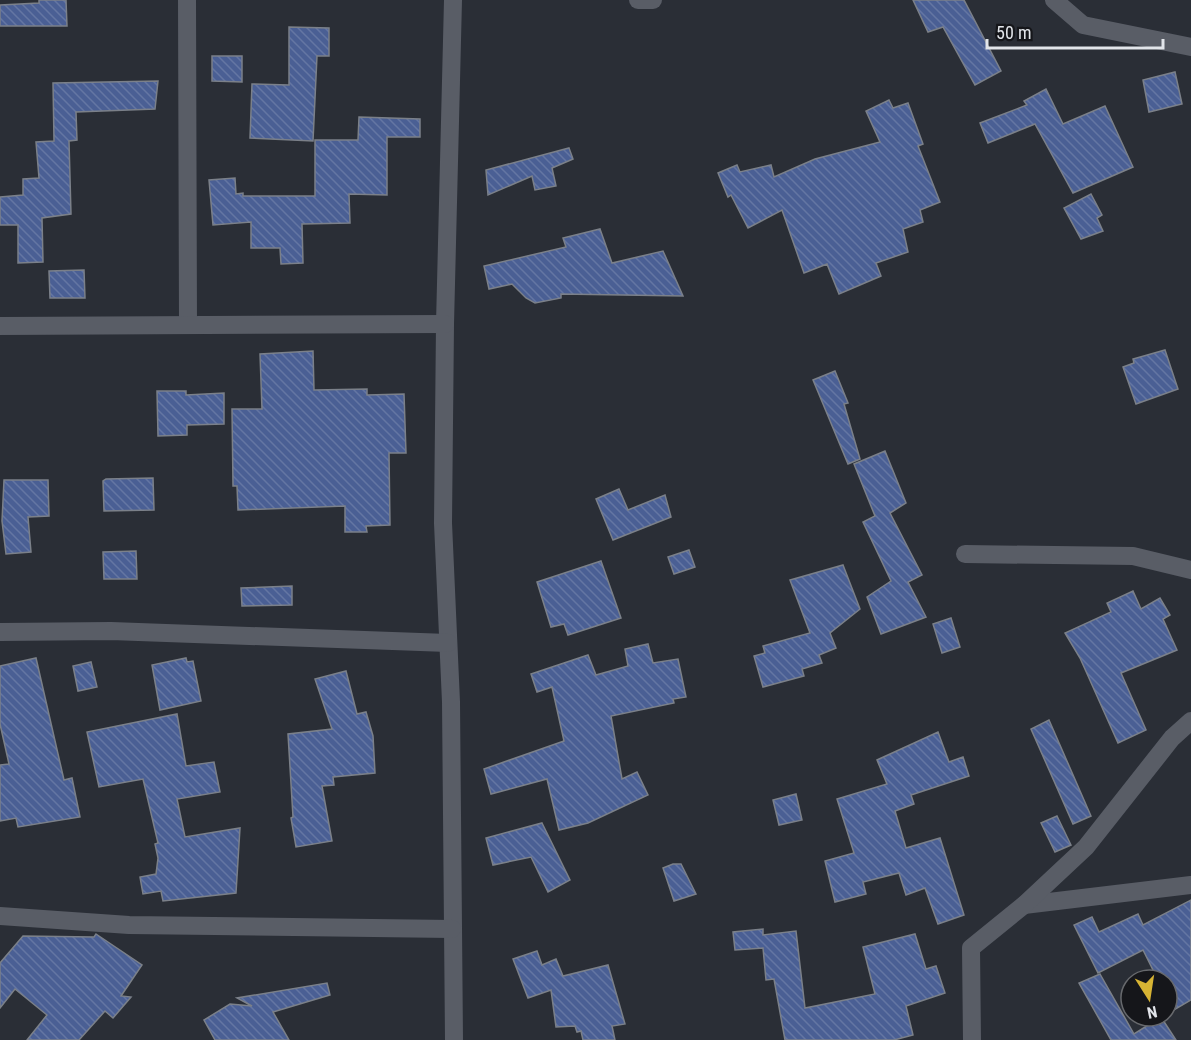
<svg xmlns="http://www.w3.org/2000/svg" width="1191" height="1040" font-family="'Roboto Condensed',sans-serif">
	<defs>
		<pattern id="building-back-hatch" width="6" height="6" patternUnits="userSpaceOnUse" patternTransform="scale(1.5)"><rect width="6" height="6" fill="#4a5f94"/><path d="M-1 5l2 2M0 0l6 6M5-1l2 2" fill="none" stroke="#6476a3"/></pattern>
	</defs>
	<rect width="100%" height="100%" fill="#2a2e36"/>
	<g fill="url(#building-back-hatch)" stroke="#7b8089" stroke-width="1.5">
		<path d="M39,0H66L67,26H0V5L39,3Z"/>
		<path d="M913,0H964L1001,71L975,85L943,27L928,32Z"/>
		<path d="M289,27L329,28V56H317L313,141L250,138L252,84L289,85Z"/>
		<path d="M212,56H242V82L212,81Z"/>
		<path d="M1175,72L1182,104L1149,112L1143,80Z"/>
		<path d="M158,81L155,109L76,112L77,140L69,141L71,214L42,218L43,262L18,263V225H0V197L23,195V179L39,178L36,142L54,141L53,83Z"/>
		<path d="M1046,89L1063,124L1105,106L1133,167L1073,193L1035,124L988,143L980,123L1027,105L1024,101Z"/>
		<path d="M889,100L893,108L908,103L923,144L918,146L940,202L920,210L923,222L903,229L908,252L876,263L881,276L839,294L827,264L804,273L782,210L748,228L731,195L728,197L718,173L737,165L740,172L771,165L774,177L815,159L880,142L866,111Z"/>
		<path d="M359,117L420,119V137H387V195L349,194L350,223L302,224L303,263L281,264L280,248H251V222L213,225L209,180L235,178L236,194L243,193V196H315V140H358Z"/>
		<path d="M569,148L573,159L552,168L556,186L535,190L532,176L488,195L486,170Z"/>
		<path d="M1091,194L1102,215L1097,218L1103,231L1081,239L1064,208Z"/>
		<path d="M600,229L612,263L663,251L683,296L561,294V298L535,303L526,298L512,284L489,289L484,266L566,247L563,238Z"/>
		<path d="M84,270L85,298H50L49,271Z"/>
		<path d="M1165,350L1178,389L1136,404L1123,367L1134,363L1133,359Z"/>
		<path d="M313,351L314,390L367,389V395L404,394L406,453H389L390,525L366,526L367,532H345V506L238,510L237,486H233L232,409H262L260,354Z"/>
		<path d="M835,371L848,403L844,404L860,459L848,464L813,380Z"/>
		<path d="M157,391H186V395L224,393V424L187,425V435L158,436Z"/>
		<path d="M885,451L906,503L890,513L922,575L908,582L926,617L881,634L867,597L891,581L863,522L875,516L854,464Z"/>
		<path d="M153,478L154,510L104,511L103,481L106,479Z"/>
		<path d="M4,480H48L49,516L28,517L31,552L6,554L2,521Z"/>
		<path d="M619,489L628,510L665,495L671,517L613,540L596,499Z"/>
		<path d="M689,550L695,567L674,574L668,557Z"/>
		<path d="M136,551L137,579H104L103,552Z"/>
		<path d="M601,561L621,618L568,635L564,624L551,627L537,582Z"/>
		<path d="M843,565L860,609L830,633L836,648L819,655L822,663L802,669L804,676L763,687L754,656L765,653L763,646L810,633L790,580Z"/>
		<path d="M292,586V605L242,606L241,588Z"/>
		<path d="M1133,591L1141,609L1160,598L1170,615L1163,619L1177,650L1121,673L1146,730L1118,743L1080,658L1065,633L1111,612L1107,603Z"/>
		<path d="M951,618L960,647L942,653L933,624Z"/>
		<path d="M648,644L653,663L678,659L686,697L673,699L674,703L611,716L622,779L637,772L648,795L588,823L559,830L547,779L491,794L484,769L564,741L552,687L537,692L531,674L588,655L596,675L628,666L625,649Z"/>
		<path d="M36,658L64,780L72,778L80,817L18,827L16,818L0,821V765L9,764L0,724V666Z"/>
		<path d="M186,658L187,662L193,661L201,701L160,710L152,665Z"/>
		<path d="M91,662L97,687L78,691L73,666Z"/>
		<path d="M346,671L357,714L366,712L373,736L375,773L333,777L334,785L322,786L332,841L296,847L291,818L293,817L288,734L332,729L315,679Z"/>
		<path d="M177,714L186,766L214,762L220,792L177,799L185,837L240,828L236,893L163,901L161,891L143,894L140,877L156,874L158,858L155,844L158,843L143,779L99,787L87,732Z"/>
		<path d="M1049,720L1091,816L1073,824L1031,729Z"/>
		<path d="M938,732L949,762L963,757L969,776L911,795L914,804L895,811L906,848L940,838L964,915L938,924L925,888L906,895L899,873L863,882L866,894L835,902L825,861L854,853L837,799L887,784L877,760Z"/>
		<path d="M796,794L802,820L779,825L773,800Z"/>
		<path d="M1057,816L1071,845L1055,852L1041,823Z"/>
		<path d="M542,823L570,880L548,892L531,857L493,865L486,838Z"/>
		<path d="M673,864H681L696,894L674,901L663,868Z"/>
		<path d="M1191,900V1000L1167,1014V980H1158L1143,950L1098,973L1074,925L1092,917L1099,932L1138,914L1143,925Z"/>
		<path d="M763,929V935L796,931L805,1008L875,994L863,947L915,934L926,969L936,966L945,993L906,1006L913,1035L894,1040H785L774,979L766,980L763,948L735,950L733,932Z"/>
		<path d="M96,934L142,965L121,996L131,997L113,1018L105,1011L79,1040H27L47,1015L15,989L0,1008V963L23,936L94,937Z"/>
		<path d="M537,951L542,965L556,959L563,976L608,965L625,1024L612,1026L615,1040H583L581,1031L577,1032L575,1026L556,1027L551,990L528,998L513,959Z"/>
		<path d="M1100,974L1134,1034L1161,1017L1176,1040H1111L1079,983Z"/>
		<path d="M327,983L330,995L273,1012L289,1040H215L204,1020L230,1004L252,1006L237,998Z"/>
	</g>
	<g fill="none" stroke-linecap="round" stroke-linejoin="round">
		<g stroke="#595d66" stroke-width="18">
			<path d="M187,0L188,325"/>
			<path d="M453,0L445,324L443,523L451,702L454,1040"/>
			<path d="M638,0H653"/>
			<path d="M1054,0L1083,25L1191,47"/>
			<path d="M0,326L445,324"/>
			<path d="M965,554L1133,556L1191,570"/>
			<path d="M0,632L111,631L448,643"/>
			<path d="M1024,905L1191,885"/>
			<path d="M0,916L129,925L452,929"/>
			<path d="M972,1040L971,948L1024,905L1086,847L1172,738L1191,721"/>
		</g>
	</g>
	<g transform="translate(1149 998) rotate(168)"><circle r="28" fill="#15161a" stroke="#67696d" stroke-width="1.5"/>
	<path d="M0-4.5L10 22L0 15L-10 22Z" fill="#d7b434"/>
	<text y="-9" font-size="16" font-weight="bold" text-anchor="middle" fill="#e2e5ea">N</text>
	</g>
	<path d="M987 39v9h176v-9" fill="none" stroke="#e2e5ea" stroke-width="3"/>
	<text x="996" y="39" font-size="18" fill="#e2e5ea" stroke="#15161a" stroke-width="4.5" paint-order="stroke">50 m</text>
</svg>
